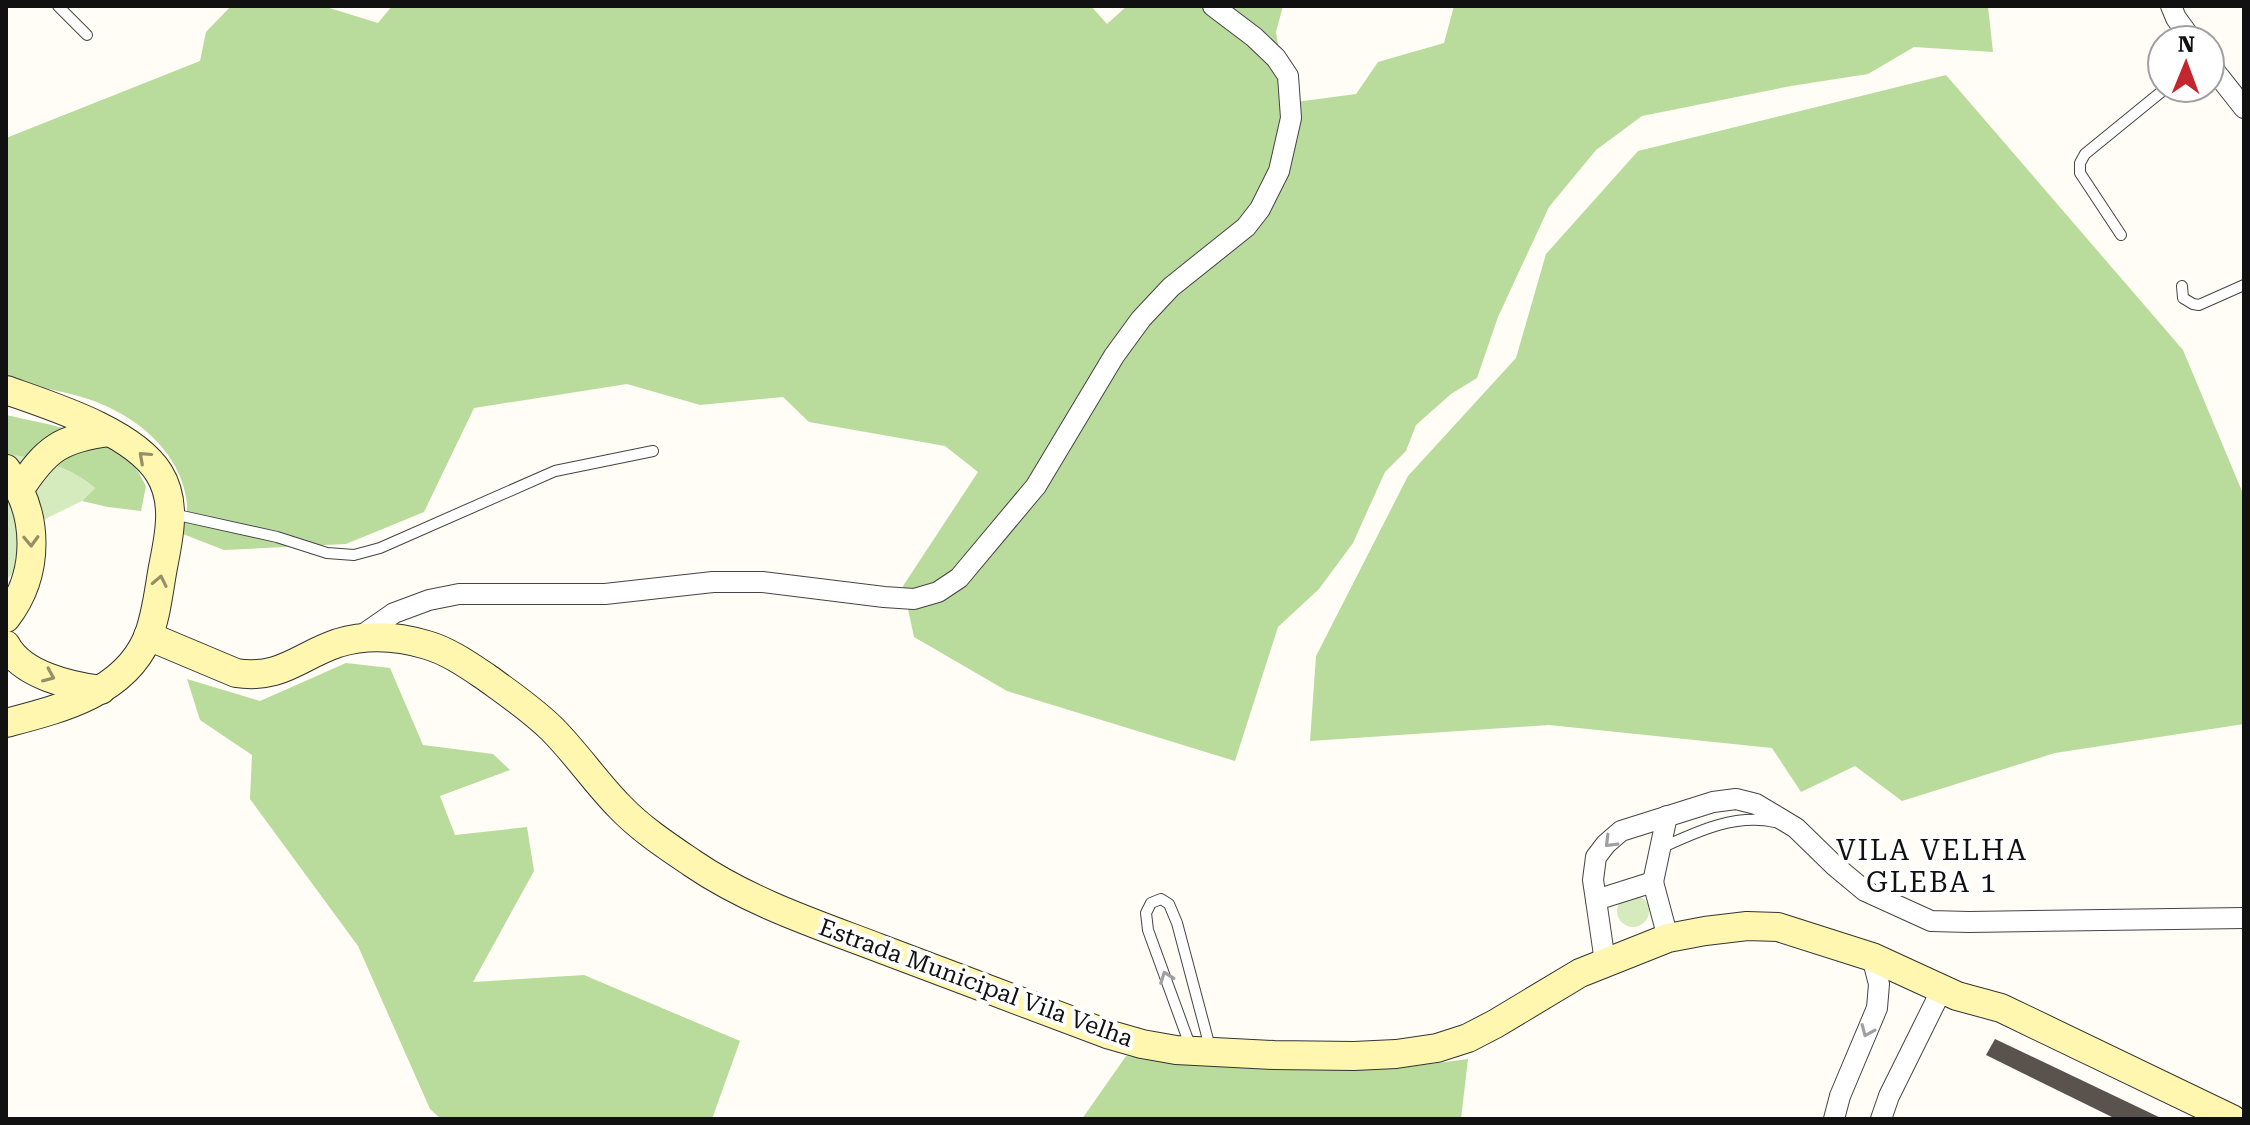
<svg xmlns="http://www.w3.org/2000/svg" width="2250" height="1125" font-family="'Roboto Serif',serif">
	<rect width="100%" height="100%" fill="#fffdf5"/>
	<g fill="#d5ebbd">
		<path d="M6,454C36,458 72,467 95,488L82,501L25,529L21,565L6,580Z"/>
		<circle cx="1633" cy="911" r="16"/>
	</g>
	<g fill="#b9dc9c">
		<path d="M231,6H323L378,23L392,6H1091L1107,24L1127,6H1283L1276,32L1288,103L1356,94L1378,62L1444,43L1454,6H1988L1993,52L1914,47L1868,74L1791,86L1642,116L1596,150L1549,207L1498,317L1477,378L1451,394L1416,425L1406,451L1385,472L1353,543L1319,589L1278,627L1235,761L1007,691L914,637L903,586L978,472L945,446L809,422L783,397L700,405L627,384L474,408L424,512L346,544L224,550L183,534C184,524 188,513 187,503C181,450 133,413 85,398C60,390 32,386 6,381V138L200,61L206,32Z"/>
		<path d="M1946,75L2183,350L2244,496V724L2055,753L1902,801L1855,766L1801,792L1772,748L1549,725L1310,741L1316,656L1408,476L1516,358L1546,254L1638,151Z"/>
		<path d="M6,415C50,425 99,431 133,465C138,470 142,479 146,486L141,511L108,507L82,501L95,488C72,467 36,458 6,454Z"/>
		<path d="M346,663L390,668L423,745L493,754L510,770L440,796L455,835L527,827L534,871L473,982L584,975L740,1041L712,1119H441L430,1109L358,946L250,799L252,755L200,720L187,679L260,701Z"/>
		<path d="M1126,1056L1282,1070L1407,1067L1468,1059L1461,1119H1082Z"/>
	</g>
	<path fill="#5a524d" d="M1995,1039L2163,1119H2116L1986,1055Z"/>
	<g fill="none" stroke-linecap="round" stroke-linejoin="round">
		<defs>
			<g id="lane">
				<path d="M58,6L87,35"/>
				<path d="M2121,235L2080,173V163L2085,154L2166,88"/>
				<path d="M2182,286L2183,298L2193,304L2199,305L2244,285"/>
				<path d="M173,514L277,537L327,553L354,555L380,548L555,471L653,451"/>
				<path d="M1661,848C1696,832 1735,813 1775,822"/>
				<path d="M1191,1048L1148,930L1146,913L1151,903L1161,899L1169,904L1177,923L1211,1051"/>
			</g>
			<g id="street">
				<path d="M2171,6L2176,18L2192,40"/>
				<path d="M2210,65L2244,108"/>
				<path d="M358,638L394,613L429,600L459,594H605L713,582H762L884,597L914,599L938,592L959,578L1036,486L1114,356L1141,319L1171,287L1246,227L1260,209L1279,171L1291,118L1288,76L1276,58L1254,37L1213,6"/>
				<path d="M1653,882L1667,816"/>
				<path d="M1596,900L1593,880L1596,857L1606,844L1621,831L1713,802L1736,799L1756,804L1796,828L1835,866L1865,891L1931,921L1969,922L2244,918"/>
				<path d="M1605,962L1596,900L1653,882L1668,938"/>
				<path d="M1834,1119L1840,1096L1877,1008L1879,984L1872,957"/>
				<path d="M1881,1119L1889,1096L1942,989"/>
			</g>
			<g id="secondary">
				<path d="M6,390C51,406 133,431 159,473C176,500 170,532 164,562C159,586 157,616 147,639C123,694 59,709 6,723"/>
				<path d="M6,469C40,513 40,574 6,618"/>
				<path d="M20,489C46,449 61,438 109,432"/>
				<path d="M148,636L236,673C281,680 299,656 338,643C368,634 397,636 427,645C448,651 468,665 486,677C508,693 533,710 552,729C577,754 596,783 620,807C641,829 667,846 692,863C749,902 816,924 879,948C955,977 1031,1005 1107,1034L1142,1044L1176,1050L1274,1055L1354,1056L1396,1054L1437,1048L1468,1038L1495,1024L1580,973L1668,938L1705,931L1747,926L1778,927L1872,957L1957,996L2001,1008L2232,1119"/>
				<path d="M6,645C22,675 70,686 101,690"/>
			</g>
		</defs>
		<use href="#lane" stroke="#444" stroke-width="12"/>
		<use href="#street" stroke="#444" stroke-width="22"/>
		<use href="#secondary" stroke="#333" stroke-width="30"/>
		<use href="#lane" stroke="#fff" stroke-width="10"/>
		<use href="#street" stroke="#fff" stroke-width="20"/>
		<use href="#secondary" stroke="#fff6b0" stroke-width="28"/>
	</g>
	<defs><path id="oneway-chevron" d="M-2-3.5L2.5 0L-2 3.5" fill="none" stroke-width="1.6" stroke-linecap="round" stroke-linejoin="round" transform="scale(2)"/></defs>
	<g stroke="#948f68">
		<use href="#oneway-chevron" transform="translate(144 457) rotate(-138)"/>
		<use href="#oneway-chevron" transform="translate(31 541) rotate(88)"/>
		<use href="#oneway-chevron" transform="translate(160 581) rotate(-78)"/>
		<use href="#oneway-chevron" transform="translate(49 676) rotate(23)"/>
	</g>
	<g stroke="#a0a0a0">
		<use href="#oneway-chevron" transform="translate(1610 842) rotate(135)"/>
		<use href="#oneway-chevron" transform="translate(1166 977) rotate(-110)"/>
		<use href="#oneway-chevron" transform="translate(1867 1031) rotate(113)"/>
	</g>
	<g text-anchor="middle" stroke-width="8" stroke-linejoin="round" paint-order="stroke">
		<g font-size="24" fill="#111" stroke="#fff">
			<text transform="translate(976 983) rotate(20)" y="8">Estrada Municipal Vila Velha</text>
		</g>
		<g font-size="28" letter-spacing="2" fill="#111" stroke="#fff">
			<text x="1932" y="860">VILA VELHA<tspan x="1932" dy="32">GLEBA 1</tspan></text>
		</g>
	</g>
	<rect width="2250" height="1125" fill="none" stroke="#111111" stroke-width="16"/>
	<g transform="translate(2186 64) rotate(1)"><circle r="38" fill="#ffffff" stroke="#a0a0a0" stroke-width="2"/>
	<path d="M0-6L14 30L0 20L-14 30Z" fill="#c4262e"/>
	<text y="-12" font-size="22" font-weight="bold" text-anchor="middle" fill="#111111">N</text>
	</g>
</svg>
